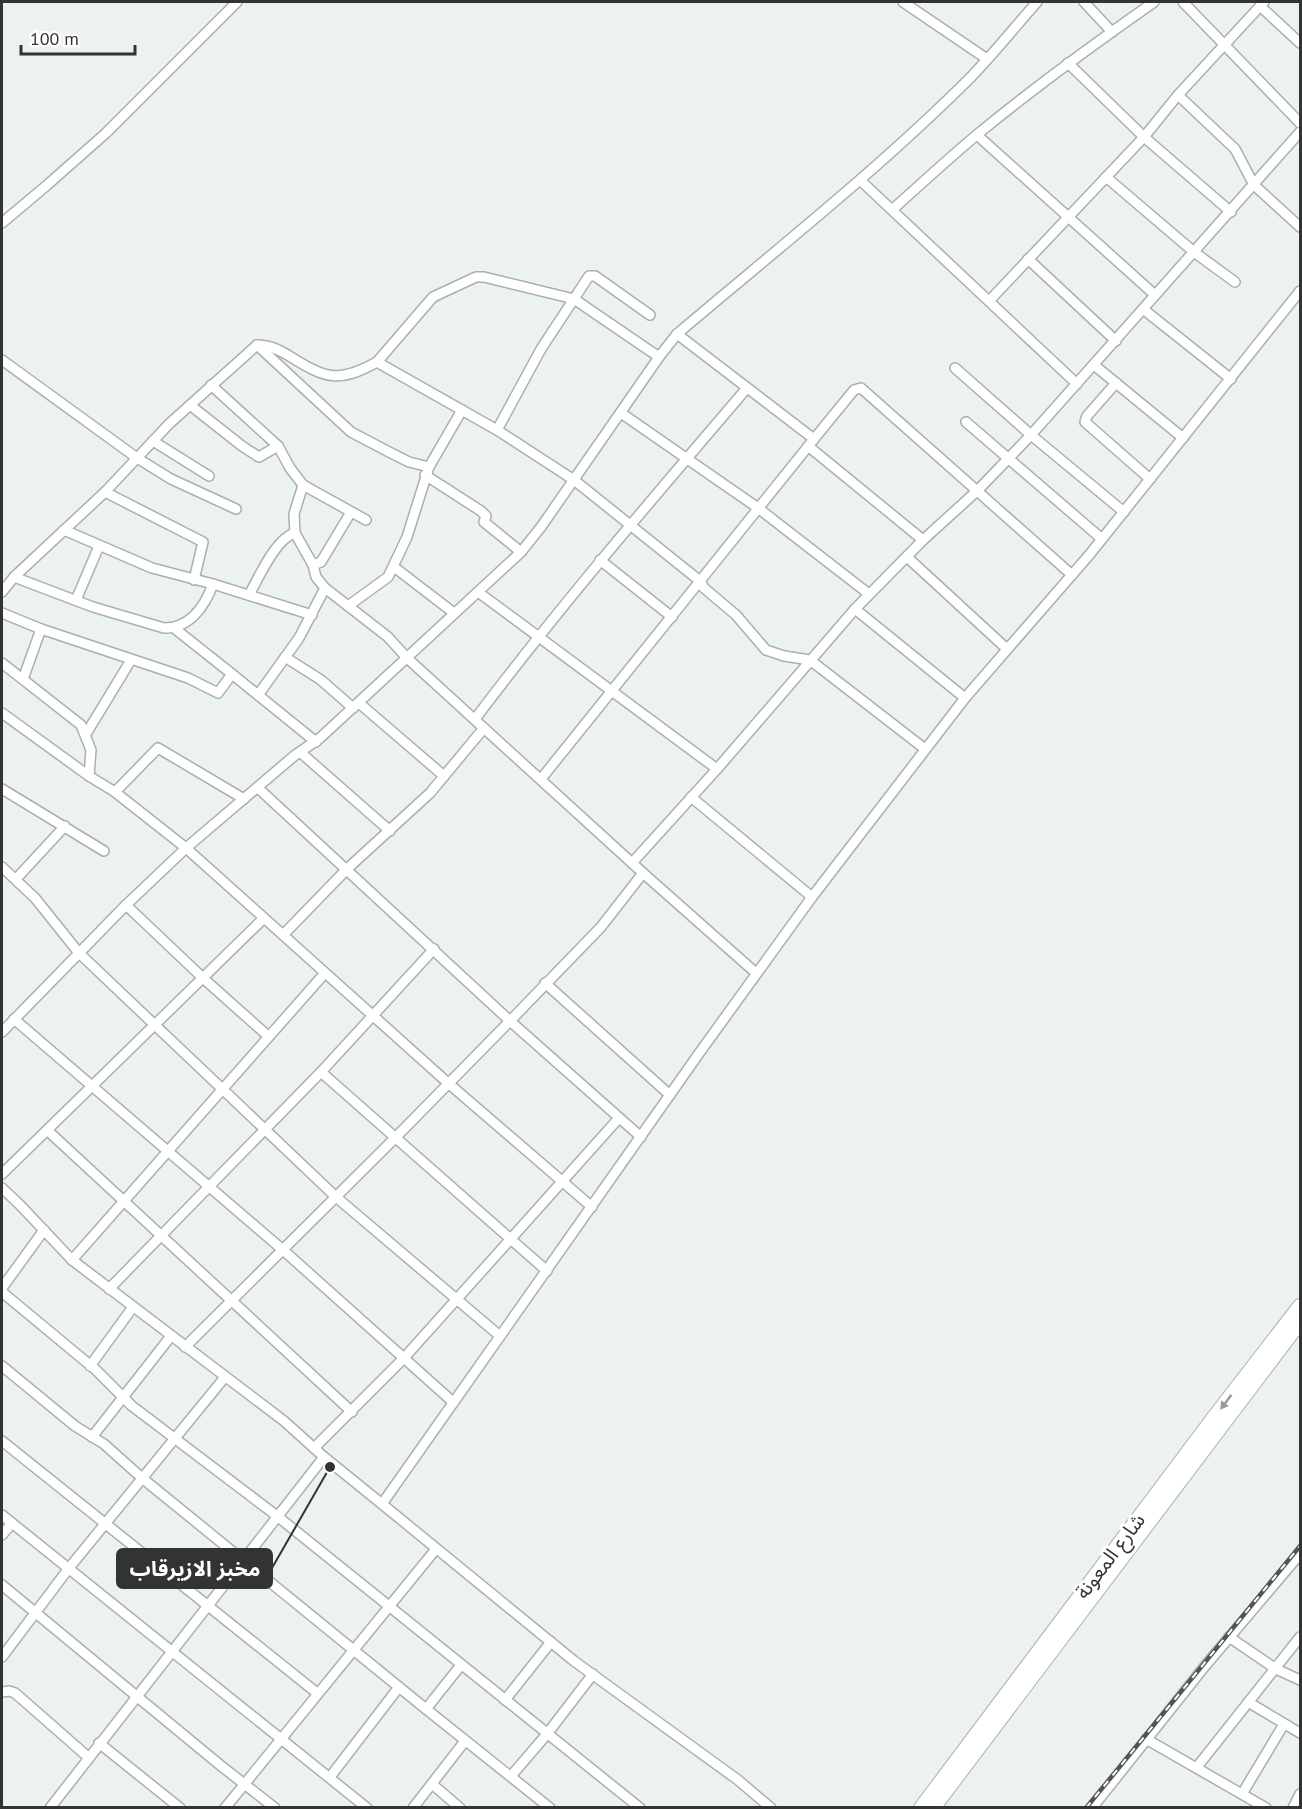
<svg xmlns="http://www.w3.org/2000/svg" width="1302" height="1809" font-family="'PT Sans','Noto Sans Arabic',sans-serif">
	<rect width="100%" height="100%" fill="#ecf1f2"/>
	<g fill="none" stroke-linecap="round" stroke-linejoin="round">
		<defs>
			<g id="minor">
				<path d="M903,2L987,59"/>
				<path d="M1084,2L1112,32"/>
				<path d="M1183,2L1300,123"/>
				<path d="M1260,6L1300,43"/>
				<path d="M1068,63L1144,137L1231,212"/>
				<path d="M1178,95L1235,149L1254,185L1300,227"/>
				<path d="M977,135L1155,295"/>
				<path d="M1106,177L1194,252L1235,282"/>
				<path d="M860,180L1077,384"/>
				<path d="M893,209C921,184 949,158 979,133C1035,87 1094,44 1154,2"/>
				<path d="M2,223L46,186L106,133L237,2"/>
				<path d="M1028,259L1116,341"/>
				<path d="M990,300L1144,137L1178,95L1264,2"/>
				<path d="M1143,309L1231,379"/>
				<path d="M257,345L351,432L391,453L409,462L429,467"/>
				<path d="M2,360L137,458L171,479L236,509"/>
				<path d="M377,362L433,297L476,277H484L574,299L659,357"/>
				<path d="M1094,365L1183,438"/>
				<path d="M955,368L1031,435L1124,512"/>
				<path d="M1116,383L1087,416L1085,422L1150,479"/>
				<path d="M211,385L278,446L290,468L303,485L294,514L295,533L313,565L316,577L325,588L388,637L407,658L643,873L756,973"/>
				<path d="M190,405L242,446L259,457L278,446"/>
				<path d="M621,413L758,508L869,594"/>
				<path d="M966,422L1102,539"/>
				<path d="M497,430L541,349L589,276H595L650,315"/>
				<path d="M814,439L854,390L861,388L1072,575"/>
				<path d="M153,441L209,476"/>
				<path d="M808,446L923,540"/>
				<path d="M425,475L481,511L486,516L484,522L521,552"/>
				<path d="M303,485L366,520"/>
				<path d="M105,492L203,542L194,580"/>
				<path d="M907,557L1007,649"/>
				<path d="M600,560L672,617"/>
				<path d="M313,565L321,562L351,512"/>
				<path d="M394,567L454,613"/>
				<path d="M14,577L93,607L164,628C190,628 205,606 213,584L152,568L64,530"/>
				<path d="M213,584L312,615"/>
				<path d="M2,592L14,577L105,492L169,424L257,345C270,345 280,350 291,357C326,379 339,383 377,362L497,430L574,480L700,581L704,588L736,615L766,650L784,656L810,660L925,749"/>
				<path d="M478,592L717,769L632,863"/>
				<path d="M249,595C259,577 276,538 295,533"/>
				<path d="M76,600L99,546"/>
				<path d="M348,606L388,577L407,537L429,467L462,410"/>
				<path d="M855,609L965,698"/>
				<path d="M2,613L41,629L188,678L218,693L232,674L316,742"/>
				<path d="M174,628L232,674"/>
				<path d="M285,657L321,680L353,708"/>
				<path d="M2,663L81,725L91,750L89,776"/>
				<path d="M23,679L41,629"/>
				<path d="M258,695L299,638L325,588"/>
				<path d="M359,703L444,776"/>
				<path d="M2,713L89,776L115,792L186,848L448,1083L592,1207"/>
				<path d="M475,719C561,605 654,497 747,388"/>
				<path d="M86,734L131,660"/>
				<path d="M300,752L390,831"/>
				<path d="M717,769L855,609L923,540L978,490L1031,435L1300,132"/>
				<path d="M541,779L814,439L677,334"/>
				<path d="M258,788L510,1021L641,1137"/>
				<path d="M2,789L104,851"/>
				<path d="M115,792L158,748L244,799"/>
				<path d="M691,797L812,897"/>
				<path d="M2,867L35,898L79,953L336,1197L500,1336"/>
				<path d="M16,879L65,826"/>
				<path d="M126,905L204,979L268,1036"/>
				<path d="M283,935L347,869L430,793L484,728"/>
				<path d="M545,983L670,1095"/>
				<path d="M14,1019L283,1250L453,1402"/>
				<path d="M2,1032L126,905L186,848L294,756L320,738L521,552L541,527L659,357L677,334C776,250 879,169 971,77C994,53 1015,27 1037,2"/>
				<path d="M321,1072L547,1271"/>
				<path d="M47,1130L352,1412"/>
				<path d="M2,1174L264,918"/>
				<path d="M2,1188L20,1205L72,1260L284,1421L324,1457L382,1504L700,1052L812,897L965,698L1090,554L1300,291"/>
				<path d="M72,1260L325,973"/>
				<path d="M2,1288L44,1230"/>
				<path d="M109,1289L321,1072L434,949"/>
				<path d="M2,1292L96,1370L132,1406L277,1516L640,1808"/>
				<path d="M185,1347L395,1138L510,1021L601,927L643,873"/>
				<path d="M2,1366L75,1426L104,1444L142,1478L426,1709L550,1808"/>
				<path d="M90,1366L133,1307"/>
				<path d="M92,1437L171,1336"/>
				<path d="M2,1441L317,1693"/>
				<path d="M314,1448L404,1358L619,1118"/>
				<path d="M382,1504L574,1661L738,1780L771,1808"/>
				<path d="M2,1515L367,1808"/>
				<path d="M2,1535L12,1523"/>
				<path d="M2,1585L220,1765L275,1808"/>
				<path d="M1229,1637L1276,1669L1300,1680"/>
				<path d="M2,1657L69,1568L225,1377"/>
				<path d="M2,1692L9,1691L15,1693L88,1757"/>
				<path d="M505,1700L551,1642"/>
				<path d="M1248,1702L1300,1733"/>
				<path d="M426,1709L461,1665"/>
				<path d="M1146,1739L1266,1808"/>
				<path d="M99,1743L180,1808"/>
				<path d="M1197,1767L1300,1637"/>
				<path d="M511,1776L547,1734L593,1674"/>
				<path d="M330,1777L399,1687"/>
				<path d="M432,1784L460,1808"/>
				<path d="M1242,1794L1284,1724"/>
				<path d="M50,1808L324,1457"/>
				<path d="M225,1808L436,1549"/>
				<path d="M413,1808L465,1741"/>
				<path d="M1092,1808L1205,1666L1300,1554"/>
				<path d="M1293,1808L1300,1794"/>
			</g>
			<g id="highway">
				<path d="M921,1808L1212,1420L1300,1306"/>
				<path d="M933,1808L1300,1322"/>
			</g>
		</defs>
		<use href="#minor" stroke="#aaafb0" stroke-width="12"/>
		<use href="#highway" stroke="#aaafb0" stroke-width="16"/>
		<use href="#minor" stroke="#fff" stroke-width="9"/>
		<use href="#highway" stroke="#fff" stroke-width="14"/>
		<defs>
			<path id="rail" d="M1086,1808L1300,1546"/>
		</defs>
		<use href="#rail" stroke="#525455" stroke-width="4.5"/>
		<use href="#rail" stroke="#fff" stroke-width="2" stroke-dasharray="7" stroke-linecap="butt"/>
	</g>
	<defs><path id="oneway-solid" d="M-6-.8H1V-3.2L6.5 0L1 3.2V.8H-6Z" transform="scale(1.5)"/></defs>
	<use fill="#98999a" href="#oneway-solid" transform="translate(1226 1402) rotate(127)"/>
	<g text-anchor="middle" stroke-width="6" stroke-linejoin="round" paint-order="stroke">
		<g font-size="20" fill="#313334" stroke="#fff">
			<text transform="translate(1110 1556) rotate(-53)" y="7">شارع المعونة</text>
		</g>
	</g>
	<path fill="none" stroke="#313334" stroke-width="2" d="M330 1467L272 1568"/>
	<circle fill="#313334" stroke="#fff" stroke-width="2" cx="330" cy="1467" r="6"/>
	<rect fill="#313334" stroke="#313334" stroke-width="2" x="117" y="1549" width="155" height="39" rx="6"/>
	<g font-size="21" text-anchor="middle" font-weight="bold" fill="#fff">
		<text x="195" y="1576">مخبز الازيرقاب</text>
	</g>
	<rect width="1302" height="1809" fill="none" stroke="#313334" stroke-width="6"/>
	<path d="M21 45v9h114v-9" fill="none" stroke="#313334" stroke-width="3"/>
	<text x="30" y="45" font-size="18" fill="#313334" stroke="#ffffff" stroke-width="4.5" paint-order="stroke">100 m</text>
</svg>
